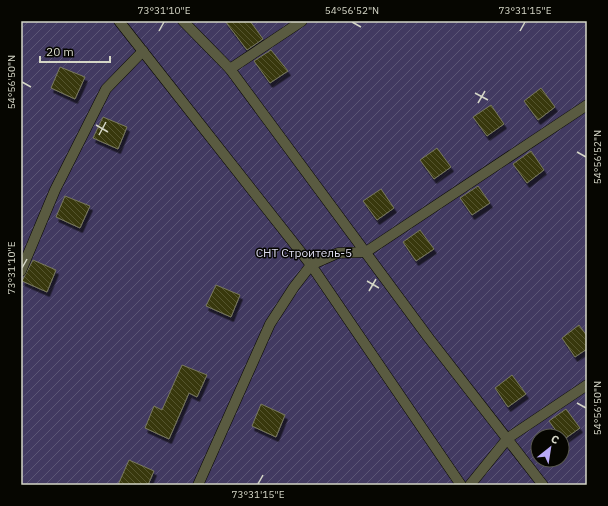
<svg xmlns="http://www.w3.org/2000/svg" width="608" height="506" font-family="'IBM Plex Sans',sans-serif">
	<defs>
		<pattern id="garden-furrows" width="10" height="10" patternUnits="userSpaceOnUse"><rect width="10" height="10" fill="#423a61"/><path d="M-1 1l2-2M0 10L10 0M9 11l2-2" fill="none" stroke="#5c5676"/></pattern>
		<pattern id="building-back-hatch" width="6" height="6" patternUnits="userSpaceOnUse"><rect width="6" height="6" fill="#38380d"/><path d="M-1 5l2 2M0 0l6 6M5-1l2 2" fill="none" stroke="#54542f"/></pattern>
		<filter id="shadow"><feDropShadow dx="2.5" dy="4.5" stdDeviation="0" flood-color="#0009"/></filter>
	</defs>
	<rect width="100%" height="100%" fill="#1c1c05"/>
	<path fill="url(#garden-furrows)" fill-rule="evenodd" d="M21,21H587V485H21ZM538,436H562V460H538Z"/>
	<g fill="url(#building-back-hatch)" stroke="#78795e" filter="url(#shadow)">
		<path d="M225,21H250L263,39L247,50Z"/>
		<path d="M271,50L288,71L270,83L254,61Z"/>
		<path d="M60,67L85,77L75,99L51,88Z"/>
		<path d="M541,88L555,107L538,120L524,101Z"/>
		<path d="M491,105L504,124L487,136L473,117Z"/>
		<path d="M103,117L127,127L118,149L93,138Z"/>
		<path d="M437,148L451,167L434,179L420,160Z"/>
		<path d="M531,151L544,170L527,183L513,164Z"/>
		<path d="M478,186L490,203L472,215L460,198Z"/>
		<path d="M381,189L394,208L377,220L363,201Z"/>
		<path d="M65,196L90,206L80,228L56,217Z"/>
		<path d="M420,230L434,249L416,261L403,242Z"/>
		<path d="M33,260L56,270L47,292L22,281Z"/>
		<path d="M216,285L240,295L231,317L206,306Z"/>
		<path d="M579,325L587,336V349L575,357L562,338Z"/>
		<path d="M182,365L207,375L197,397L189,393L169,439L145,428L154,406L162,410Z"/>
		<path d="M512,375L526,394L508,407L495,388Z"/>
		<path d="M261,404L285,415L276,437L252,426Z"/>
		<path d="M566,409L580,428L563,440L562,436H560L549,421Z"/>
		<path d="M129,460L154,471L148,485H118Z"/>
	</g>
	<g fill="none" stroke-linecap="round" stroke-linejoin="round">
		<defs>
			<g id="minor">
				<path d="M119,21L311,265L461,485"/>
				<path d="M183,21L230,69L428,337L543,485"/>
				<path d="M230,69L302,21"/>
				<path d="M21,271L55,190L106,89L143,51"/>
				<path d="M198,485L270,324L294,287L311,265L338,253L366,252L587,105"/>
				<path d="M470,485L508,438L587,385"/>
			</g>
		</defs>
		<use href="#minor" stroke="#070600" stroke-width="11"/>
		<use href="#minor" stroke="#5a5b41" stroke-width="10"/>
	</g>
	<path fill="none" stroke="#d5d6c7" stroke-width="1.5" d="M352,22L361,27M159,31L164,22M520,31L525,22M22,82L31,87M475,93L488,100M478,103L485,91M96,125L108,132M99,135L106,122M577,152L586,157M22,268L27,259M367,281L379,288M369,291L376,279M577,403L586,408M258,484L263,475"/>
	<g text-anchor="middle" stroke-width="3" stroke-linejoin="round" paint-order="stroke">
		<g font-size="12" fill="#dfddf0" stroke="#060601">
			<text x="304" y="257">СНТ Строитель-5</text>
		</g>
	</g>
	<rect width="608" height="506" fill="none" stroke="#060601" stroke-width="44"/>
	<g transform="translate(550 448) rotate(30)"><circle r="19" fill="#060601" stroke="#595950"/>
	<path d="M0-3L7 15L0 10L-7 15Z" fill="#b9aaf7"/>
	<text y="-6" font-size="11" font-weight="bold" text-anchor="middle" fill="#d5d6c7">С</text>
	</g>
	<path d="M40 56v6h70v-6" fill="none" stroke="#d5d6c7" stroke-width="2"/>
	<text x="46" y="56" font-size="12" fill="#d5d6c7" stroke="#060601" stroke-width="3" paint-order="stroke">20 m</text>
	<rect x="22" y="22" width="564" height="462" fill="none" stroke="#d5d6c7" stroke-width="1.5"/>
	<g font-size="10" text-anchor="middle" fill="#d5d6c7">
		<text x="164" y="14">73°31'10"E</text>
		<text x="352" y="14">54°56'52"N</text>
		<text x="525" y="14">73°31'15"E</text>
		<text transform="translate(11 82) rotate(-90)" y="4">54°56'50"N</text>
		<text transform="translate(597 157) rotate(-90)" y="4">54°56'52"N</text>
		<text transform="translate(11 268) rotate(-90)" y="4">73°31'10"E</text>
		<text transform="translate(597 408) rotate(-90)" y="4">54°56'50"N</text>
		<text x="258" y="498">73°31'15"E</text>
	</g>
</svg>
